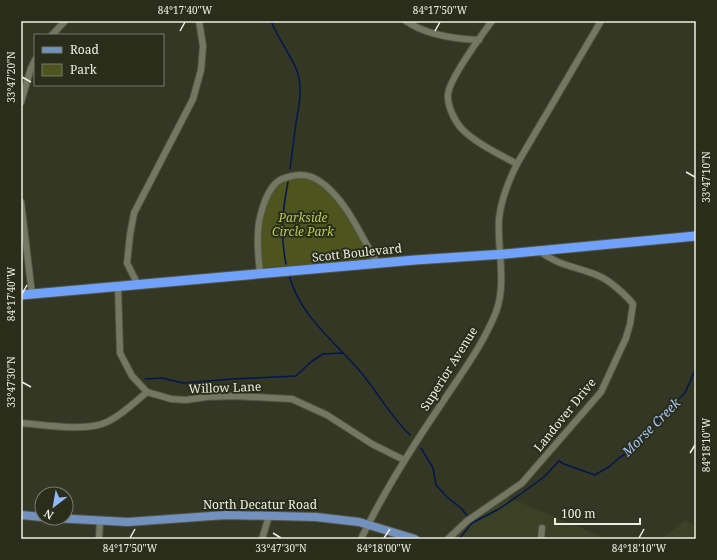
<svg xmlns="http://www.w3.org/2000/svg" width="717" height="560" font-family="'Noto Serif',serif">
	<rect width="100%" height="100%" fill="#343724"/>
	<g fill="#3c4025">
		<path d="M503,495L607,539H449L466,516Z"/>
		<path d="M685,520L696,527V539H662Z"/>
	</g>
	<path fill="#4e541e" d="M299,177L316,180L339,203L374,261L257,268C259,244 259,201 278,184C284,179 291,178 299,177Z"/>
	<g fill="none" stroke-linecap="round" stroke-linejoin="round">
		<g stroke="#00184f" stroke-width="1.5">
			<path d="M271,21C278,39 290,53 297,71C303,89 299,105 296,123C294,139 292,154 290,169"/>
			<path d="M286,264C280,233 282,213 288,182"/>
			<path d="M289,275C300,316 333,340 359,370C377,391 390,416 410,435"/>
			<path d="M145,379L162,378L183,383L232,379L296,376L312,361L323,354L343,353"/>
			<path d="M421,448L433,468L436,485L448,498L462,509L467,516"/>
			<path d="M472,523L499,509L522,493L544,477L559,461L564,464L595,475L610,466L619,458L635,448L665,412L685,393L696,368"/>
			<path d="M459,539L472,523"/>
		</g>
		<defs>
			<g id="minor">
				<path d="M406,21C426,35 455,39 479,40"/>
				<path d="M492,21C481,36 450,77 448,94C447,105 454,120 461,128C475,143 499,154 517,164"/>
				<path d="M52,35L65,21"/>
				<path d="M21,102L31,68L35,60"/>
				<path d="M21,202L32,294"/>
				<path d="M260,274C259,261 257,247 258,234C258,220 265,193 276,183C280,179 287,177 292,176C306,173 315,177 326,186C350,207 361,237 378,264"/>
				<path d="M138,285L127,263L130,235L134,213L193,99L201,70L203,46L199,21"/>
				<path d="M118,287L120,353L132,376L147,392L171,399L186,400L206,397L234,396L292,399L327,415L372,444L404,460"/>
				<path d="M21,423C44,425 87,432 107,422C122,415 135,402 147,392"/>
				<path d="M99,539L100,521"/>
				<path d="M262,539L269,516"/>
				<path d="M361,539C384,491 412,447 442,403C461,374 483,345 496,312C507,283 497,249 499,219C501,199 508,182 517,164L601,21"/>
				<path d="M448,539L467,521L522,483L601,392L626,338L630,324L633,304C626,295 609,280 599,276C576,266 560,267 538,250"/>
				<path d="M541,539L542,528"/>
			</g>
			<g id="major">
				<path d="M21,515L42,517"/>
				<path d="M54,518L128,522L226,515L316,517L359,522L415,539"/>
			</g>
			<path id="highway" d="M21,295L415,260L505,254L696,236"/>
		</defs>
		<use href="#minor" stroke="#525444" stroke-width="8"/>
		<use href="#major" stroke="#525444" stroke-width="10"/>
		<use href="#highway" stroke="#525444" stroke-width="11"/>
		<use href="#minor" stroke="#747862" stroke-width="6"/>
		<use href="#major" stroke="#7291be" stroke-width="8"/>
		<use href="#highway" stroke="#70a2fc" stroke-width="9"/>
	</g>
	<path fill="none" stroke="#edefe3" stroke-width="1.5" d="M180,31L185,22M435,31L440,22M22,77L31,82M686,172L695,177M22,294L27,285M22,382L31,387M690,453L695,445M273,533L281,538M130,538L135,529M384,538L390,529M639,538L644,529"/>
	<g text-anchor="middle" stroke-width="4" stroke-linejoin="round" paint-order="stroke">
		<g font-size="12" font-style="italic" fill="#bac95a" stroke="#2a2d1a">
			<text x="303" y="222">Parkside<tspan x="303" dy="14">Circle Park</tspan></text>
		</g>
		<g font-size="12" fill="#edefe3" stroke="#2a2d1a">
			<text transform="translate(357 253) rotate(-6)" y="4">Scott Boulevard</text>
			<text transform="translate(449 369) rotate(-58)" y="4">Superior Avenue</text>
			<text transform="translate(225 388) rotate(-2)" y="4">Willow Lane</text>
			<text transform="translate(565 415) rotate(-51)" y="4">Landover Drive</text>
			<text x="260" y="509">North Decatur Road</text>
		</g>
		<g font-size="13" font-style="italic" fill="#a7c5fa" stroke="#2a2d1a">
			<text transform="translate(651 427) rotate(-45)" y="5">Morse Creek</text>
		</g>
	</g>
	<rect width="717" height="560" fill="none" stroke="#2a2d1a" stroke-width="44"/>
	<rect x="34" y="34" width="130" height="52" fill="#2a2d1a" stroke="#787b6a"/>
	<rect x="42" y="47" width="20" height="6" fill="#7291be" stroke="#787b6a"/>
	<text x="70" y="54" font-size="12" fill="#edefe3">Road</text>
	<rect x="42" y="64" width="20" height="12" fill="#4e541e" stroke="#787b6a"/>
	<text x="70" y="74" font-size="12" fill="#edefe3">Park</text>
	<g transform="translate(54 506) rotate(211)"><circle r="19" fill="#2a2d1a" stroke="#787b6a"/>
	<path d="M0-3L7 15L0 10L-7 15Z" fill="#91b8fd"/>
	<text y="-6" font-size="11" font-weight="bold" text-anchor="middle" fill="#edefe3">N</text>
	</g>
	<path d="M555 518v6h85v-6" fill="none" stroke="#edefe3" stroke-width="2"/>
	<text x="561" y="518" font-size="12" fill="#edefe3" stroke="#2a2d1a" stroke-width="3" paint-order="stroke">100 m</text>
	<rect x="22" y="22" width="673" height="516" fill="none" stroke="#edefe3" stroke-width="1.5"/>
	<g font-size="10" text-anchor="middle" fill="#edefe3">
		<text x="185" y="14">84°17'40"W</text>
		<text x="440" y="14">84°17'50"W</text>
		<text transform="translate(11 77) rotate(-90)" y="4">33°47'20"N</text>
		<text transform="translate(706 177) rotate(-90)" y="4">33°47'10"N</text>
		<text transform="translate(11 294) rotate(-90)" y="4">84°17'40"W</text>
		<text transform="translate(11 382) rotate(-90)" y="4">33°47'30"N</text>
		<text transform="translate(706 445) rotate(-90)" y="4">84°18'10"W</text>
		<text x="130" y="552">84°17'50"W</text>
		<text x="281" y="552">33°47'30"N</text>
		<text x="384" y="552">84°18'00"W</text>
		<text x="639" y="552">84°18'10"W</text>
	</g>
</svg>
